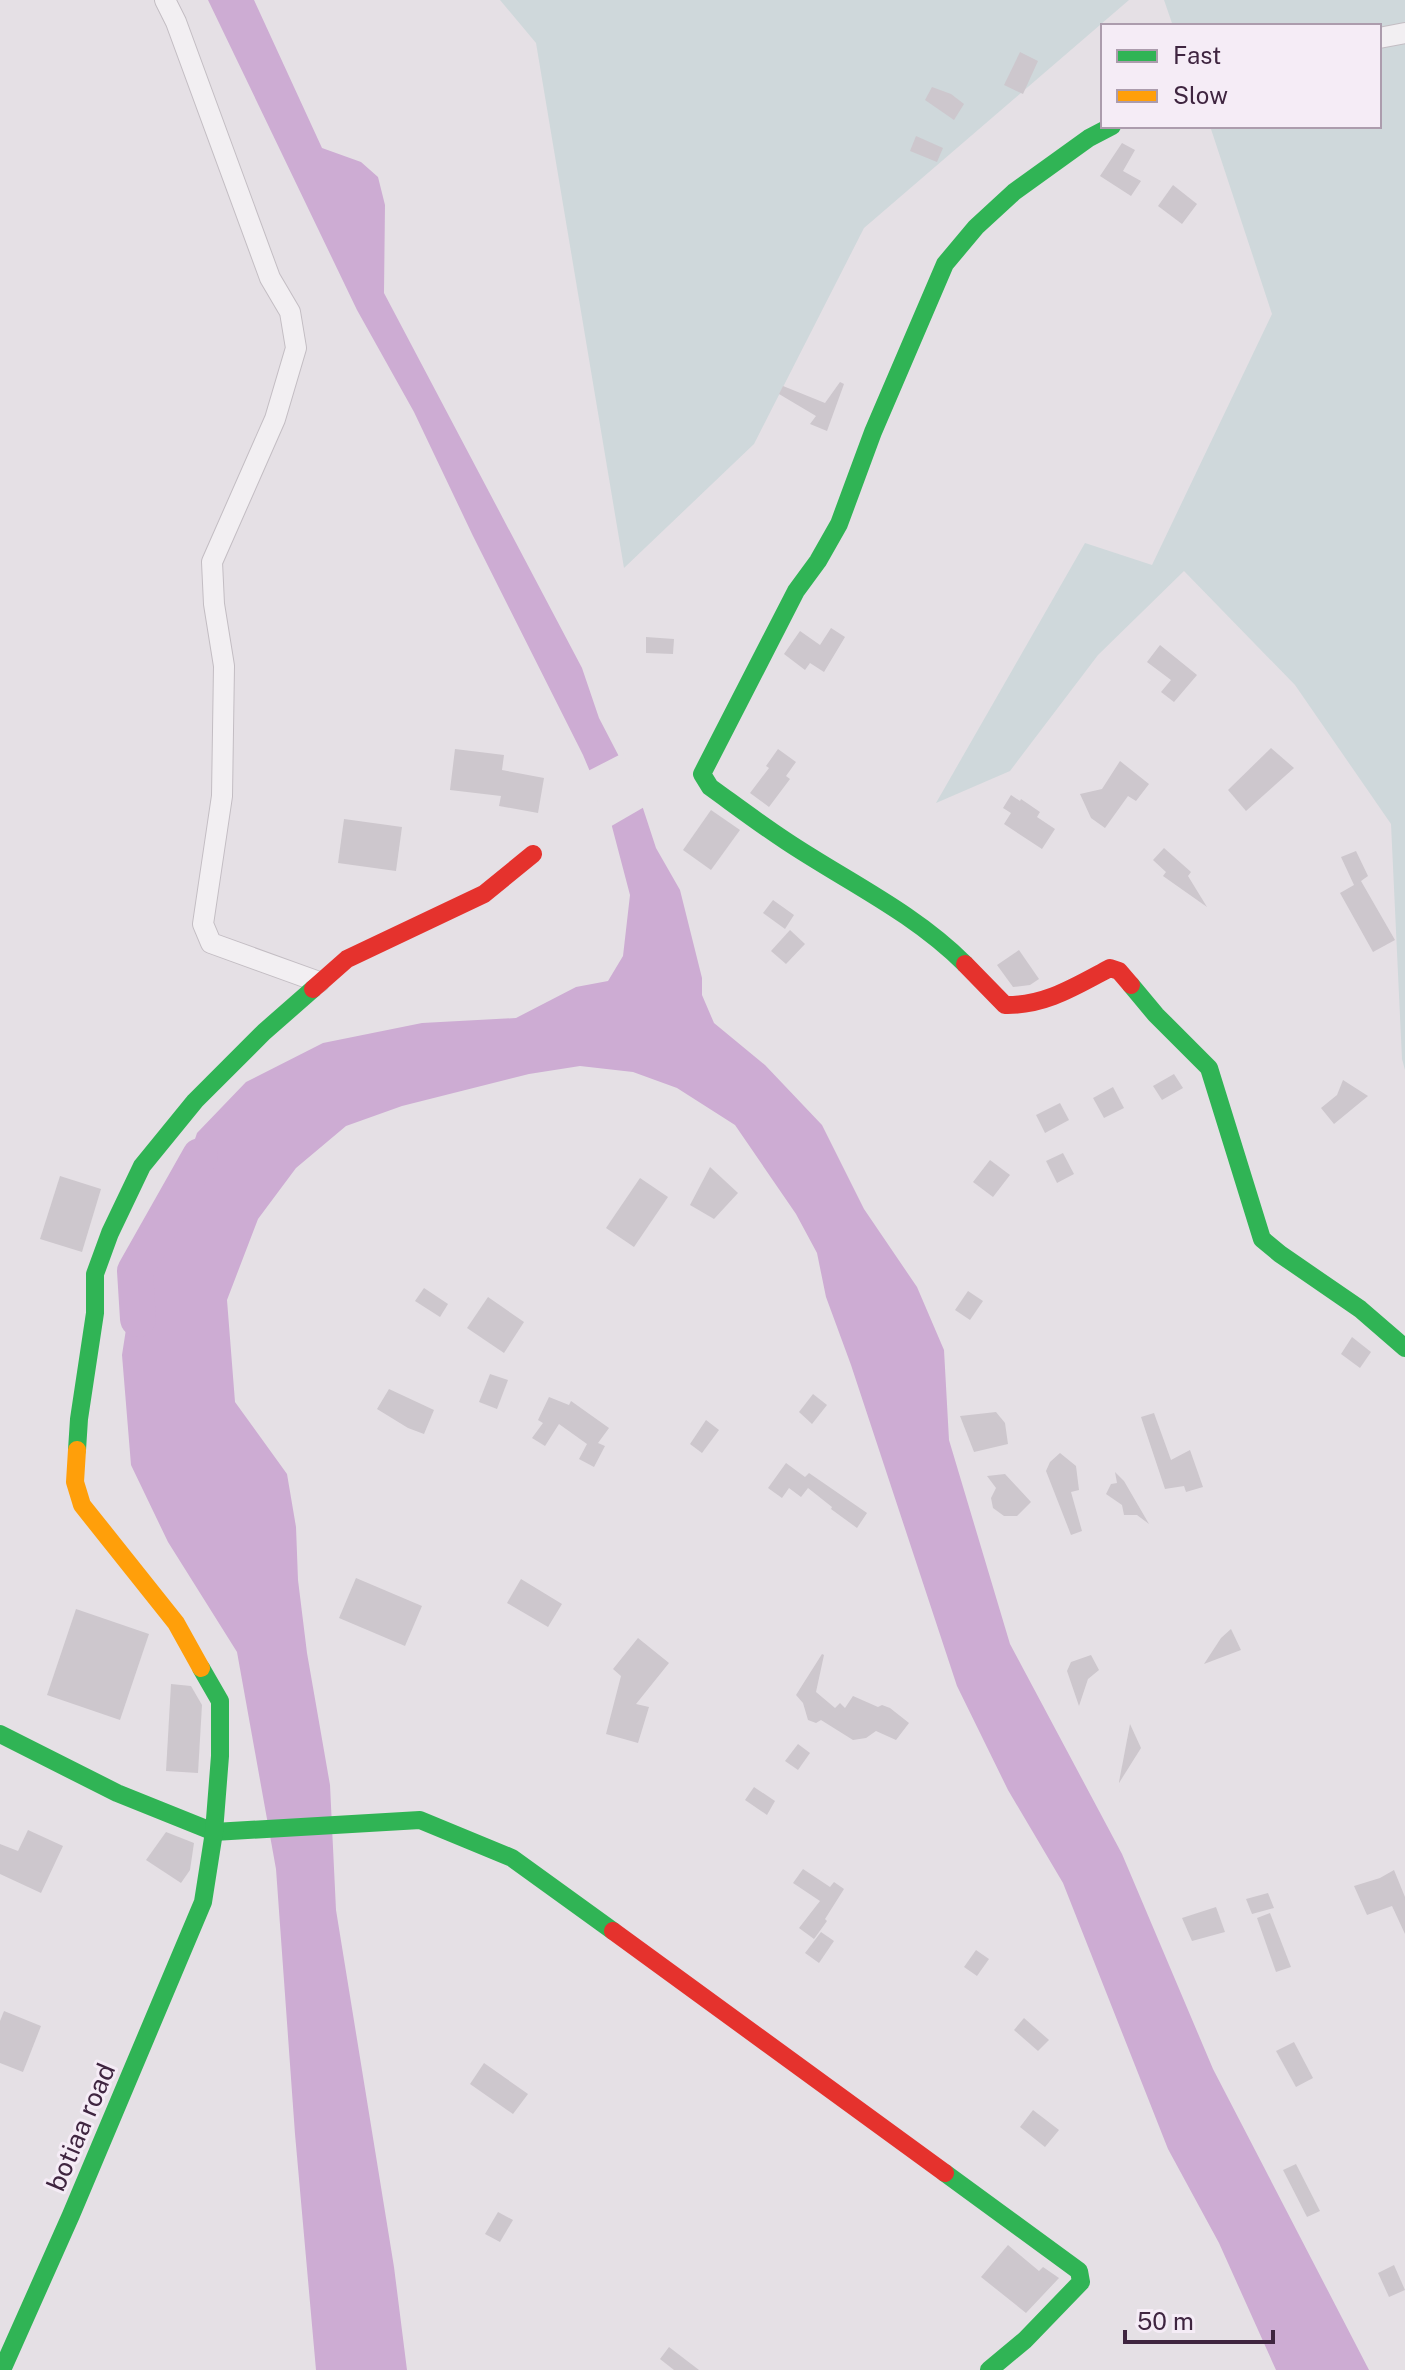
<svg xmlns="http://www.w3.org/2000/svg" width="1405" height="2370" font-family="'Public Sans',sans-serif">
	<rect width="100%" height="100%" fill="#e5e0e5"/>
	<g fill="#cfd8db">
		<path d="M500,0H1129L864,228L754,444L624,568L536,43Z"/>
		<path d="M1164,0H1405V1070L1402,1059L1391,824L1295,685L1184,571L1098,655L1010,771L936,803L1085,543L1152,565L1272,314L1210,126H1379V26H1173Z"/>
	</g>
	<path fill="#cdacd3" d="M208,0H254L322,148L361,162L378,177L385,205L384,293L582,668L599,718L638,793L656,848L680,890L702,978V995L714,1023L765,1065L822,1125L864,1209L917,1287L944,1350L949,1440L1010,1644L1122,1854L1213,2069L1369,2370H1276L1219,2243L1168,2149L1063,1883L1008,1790L957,1686L851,1365L826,1297L817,1253L796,1214L735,1125L677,1088L633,1072L580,1066L529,1074L402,1106L346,1126L296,1168L258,1219L227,1300L235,1402L287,1474L296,1527L298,1580L307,1653L330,1785L336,1910L394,2267L407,2370H316L295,2134L276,1869L237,1652L168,1542L131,1465L122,1355L135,1271L175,1199L197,1133L246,1082L323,1043L422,1023L516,1018L576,987L608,981L623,956L630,895L610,819L583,755L473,536L414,412L357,310Z"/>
	<path fill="#e5e0e5" d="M623,753L646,806L608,828L586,772Z"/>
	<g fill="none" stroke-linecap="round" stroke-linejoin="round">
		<path stroke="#cdacd3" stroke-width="36" d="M138,1319L135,1271L200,1156"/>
	</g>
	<g fill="#cdc7cd">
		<path d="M1020,52L1038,61L1023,94L1004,85Z"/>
		<path d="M932,87L951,94L964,104L954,120L925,100Z"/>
		<path d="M916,136L943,148L937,162L910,151Z"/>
		<path d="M1122,143L1135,150L1123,171L1141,181L1131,196L1100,176Z"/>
		<path d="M1173,185L1197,204L1182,224L1158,206Z"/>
		<path d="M840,382L844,384L827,431L810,424L816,416L779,394L783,386L825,403Z"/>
		<path d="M831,628L845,637L824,672L810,663L805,670L784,654L800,631L820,645Z"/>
		<path d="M646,637L674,639L673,654L646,653Z"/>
		<path d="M1160,645L1197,675L1174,702L1161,692L1171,680L1147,662Z"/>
		<path d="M1271,748L1294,768L1246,811L1228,790Z"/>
		<path d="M455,749L504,755L502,770L544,778L538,813L499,806L501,796L450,790Z"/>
		<path d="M778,749L796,762L786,776L790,779L769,807L750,793L769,768L766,766Z"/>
		<path d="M1120,761L1149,784L1136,801L1128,796L1105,828L1091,818L1080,794L1102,789Z"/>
		<path d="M1011,795L1020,801L1021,799L1040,812L1037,817L1055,829L1042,849L1004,824L1011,813L1003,808Z"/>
		<path d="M711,810L740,830L711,870L683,850Z"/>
		<path d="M344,819L402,827L396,871L338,863Z"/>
		<path d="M1164,848L1191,872L1188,876L1207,907L1163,876L1166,872L1153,860Z"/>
		<path d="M1356,851L1368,876L1361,881L1395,940L1373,952L1340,893L1354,885L1341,857Z"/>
		<path d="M773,900L794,915L785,929L763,913Z"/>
		<path d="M790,930L805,944L786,964L771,951Z"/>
		<path d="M1019,950L1039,979L1030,985L1013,987L997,965Z"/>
		<path d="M1174,1074L1183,1088L1162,1100L1153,1086Z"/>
		<path d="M1343,1080L1368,1096L1334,1124L1321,1108L1337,1095Z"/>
		<path d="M1113,1087L1124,1108L1104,1118L1093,1098Z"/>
		<path d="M1060,1103L1069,1120L1045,1133L1036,1115Z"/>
		<path d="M1063,1153L1074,1174L1057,1183L1046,1161Z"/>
		<path d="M990,1160L1010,1175L993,1197L973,1182Z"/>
		<path d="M710,1167L738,1193L714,1219L690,1205Z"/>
		<path d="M60,1176L101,1189L82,1252L40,1239Z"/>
		<path d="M640,1178L668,1197L634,1247L606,1228Z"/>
		<path d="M424,1288L448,1304L440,1317L415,1301Z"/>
		<path d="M968,1291L983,1301L970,1320L955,1310Z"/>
		<path d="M488,1297L524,1322L504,1353L467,1328Z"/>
		<path d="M1352,1337L1371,1352L1360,1368L1341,1354Z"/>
		<path d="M490,1374L508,1380L497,1409L479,1402Z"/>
		<path d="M389,1389L434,1410L424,1434L408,1428L377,1409Z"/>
		<path d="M813,1394L827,1405L812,1424L799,1412Z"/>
		<path d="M549,1397L569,1405L571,1401L609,1428L598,1443L605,1446L594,1467L579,1459L587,1444L559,1424L545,1446L532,1438L543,1423L538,1420Z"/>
		<path d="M996,1412L1005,1423L1008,1444L974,1452L960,1416Z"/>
		<path d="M1154,1413L1171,1460L1190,1450L1203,1487L1186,1492L1184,1486L1165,1489L1141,1417Z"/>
		<path d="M706,1420L719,1430L702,1453L690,1444Z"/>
		<path d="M1060,1453L1076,1466L1079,1490L1071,1492L1082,1531L1071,1535L1046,1471L1050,1462Z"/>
		<path d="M786,1463L805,1477L809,1473L867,1513L857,1528L831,1509L832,1507L808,1488L801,1497L789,1488L782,1498L768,1488Z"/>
		<path d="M1115,1472L1124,1481L1149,1524L1137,1515H1124L1122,1505L1106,1494L1111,1484L1117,1483Z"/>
		<path d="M1005,1474L1031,1502L1017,1516H1004L993,1508L991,1498L996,1488L987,1476Z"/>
		<path d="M356,1578L422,1606L405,1646L339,1618Z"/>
		<path d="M521,1579L562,1604L548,1627L507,1603Z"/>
		<path d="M76,1609L149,1634L120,1720L47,1695Z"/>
		<path d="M1231,1629L1241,1650L1204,1664L1221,1638Z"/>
		<path d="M638,1638L669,1663L636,1704L649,1707L638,1743L606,1734L621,1676L613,1669Z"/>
		<path d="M822,1654L824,1655L816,1692L835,1708L840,1703L845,1708L853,1696L878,1707L882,1705L890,1708L909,1723L896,1740L876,1731L866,1738L853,1740L821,1720L816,1723L808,1720L803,1703L796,1695Z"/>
		<path d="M1091,1655L1099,1670L1088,1679L1079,1706L1067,1671L1071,1662Z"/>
		<path d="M171,1684L191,1686L202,1705L198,1773L166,1771Z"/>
		<path d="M1130,1724L1141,1748L1119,1783V1782Z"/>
		<path d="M798,1744L810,1753L798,1770L785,1761Z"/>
		<path d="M754,1787L775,1801L767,1815L745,1800Z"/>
		<path d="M28,1830L63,1846L41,1893L0,1874V1844L18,1851Z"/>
		<path d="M166,1832L194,1843L190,1870L181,1883L146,1860Z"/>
		<path d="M803,1869L830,1887L834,1882L844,1889L825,1919L827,1921L814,1939L799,1928L820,1901L793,1883Z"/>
		<path d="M1394,1870L1405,1897V1934L1392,1906L1367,1915L1354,1886L1380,1878Z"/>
		<path d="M1268,1893L1274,1908L1252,1914L1246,1899Z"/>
		<path d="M1216,1907L1225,1932L1192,1941L1182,1918Z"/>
		<path d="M1270,1913L1291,1967L1276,1972L1257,1918Z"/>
		<path d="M821,1932L834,1941L819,1963L805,1953Z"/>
		<path d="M976,1950L989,1959L977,1976L964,1967Z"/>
		<path d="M4,2011L41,2026L23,2072L0,2063V2021Z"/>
		<path d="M1024,2018L1049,2040L1038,2051L1014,2030Z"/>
		<path d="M1294,2042L1313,2078L1296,2087L1276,2051Z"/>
		<path d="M484,2063L528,2094L513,2114L470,2084Z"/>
		<path d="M1033,2110L1059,2130L1045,2147L1020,2127Z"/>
		<path d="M1296,2164L1320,2211L1307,2217L1283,2170Z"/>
		<path d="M498,2212L513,2220L500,2242L485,2234Z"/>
		<path d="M1008,2245L1039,2271L1043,2267L1059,2278L1026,2313L981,2277Z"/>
		<path d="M1394,2265L1405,2290L1389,2297L1378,2273Z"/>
		<path d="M669,2347L699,2370H674L660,2359Z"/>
	</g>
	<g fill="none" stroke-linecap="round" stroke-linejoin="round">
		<defs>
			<g id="street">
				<path d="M165,0L176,22L270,278L290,312L296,348L275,419L212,562L214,604L224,666L222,796L203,924L211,943L319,982"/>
				<path d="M1379,38L1405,33"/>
			</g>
		</defs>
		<use href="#street" stroke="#c3bdc3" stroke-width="22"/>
		<use href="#street" stroke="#f2eff2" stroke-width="20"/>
		<g stroke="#30b455" stroke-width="18">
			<path d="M965,964C913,912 846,881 786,841C760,824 735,805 710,787L702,774L796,591L818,561L839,524L873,432L945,264L976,227L1014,192L1089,138L1112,126"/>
			<path d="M1131,985L1156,1015L1209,1068L1262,1239L1280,1254L1360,1309L1405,1348"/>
			<path d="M77,1450L79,1419L95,1313V1274L110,1233L142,1166L195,1101L264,1032L313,989"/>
			<path d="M0,1734L117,1793L214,1832L420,1820L512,1858L613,1931"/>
			<path d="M945,2173L1079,2271L1081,2282L1025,2340L989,2370"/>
			<path d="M2,2370L71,2215L203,1902L214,1832L220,1756V1701L201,1668"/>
		</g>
		<path stroke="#ff9f0a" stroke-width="18" d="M77,1450L75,1482L82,1505L176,1623L201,1668"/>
		<g stroke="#e5322d" stroke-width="18">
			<path d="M965,964L1005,1005C1045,1006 1076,986 1110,968L1119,971L1131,985"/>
			<path d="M313,989L347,959L484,894L533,854"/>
			<path d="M613,1931L945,2173"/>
		</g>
	</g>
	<g text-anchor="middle" stroke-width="6" stroke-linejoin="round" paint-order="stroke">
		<g font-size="26" fill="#3f2540" stroke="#f5ecf6">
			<text transform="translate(81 2127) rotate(-67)" y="9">botiaa road</text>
		</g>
	</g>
	<rect x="1101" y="24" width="280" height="104" fill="#f5ecf6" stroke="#ac9cad" stroke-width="2"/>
	<rect x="1117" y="50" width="40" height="12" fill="#30b455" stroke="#ac9cad" stroke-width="2"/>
	<text x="1173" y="64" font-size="24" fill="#3f2540">Fast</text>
	<rect x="1117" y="90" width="40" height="12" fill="#ff9f0a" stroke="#ac9cad" stroke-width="2"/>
	<text x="1173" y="104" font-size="24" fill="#3f2540">Slow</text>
	<path d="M1125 2330v12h148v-12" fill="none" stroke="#3f2540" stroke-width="4"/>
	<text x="1137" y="2330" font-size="24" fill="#3f2540" stroke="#f5ecf6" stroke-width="6" paint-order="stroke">50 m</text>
</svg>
